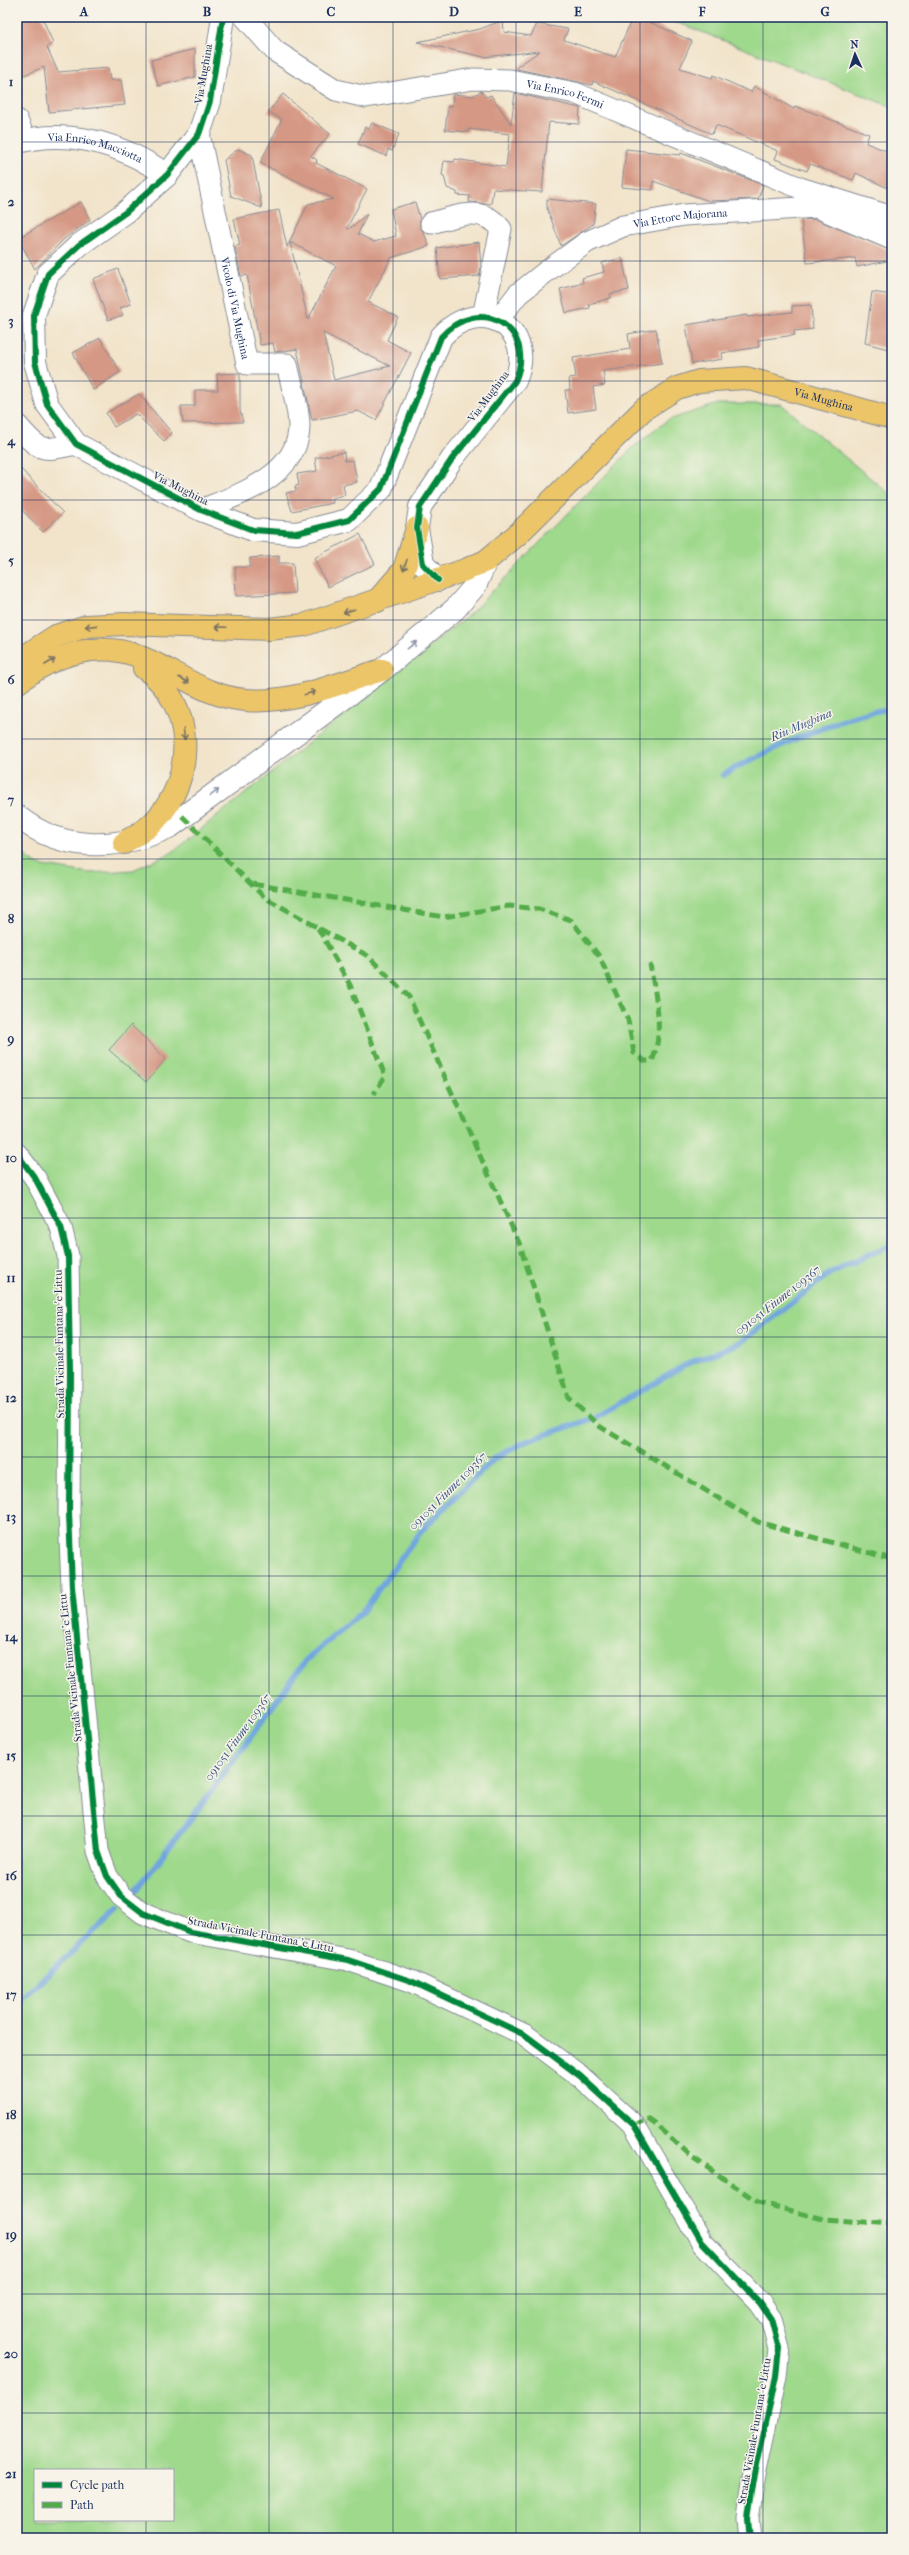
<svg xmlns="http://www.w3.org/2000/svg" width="909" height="2555" font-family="'IM FELL French Canon',serif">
	<rect width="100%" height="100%" fill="#f7f3e8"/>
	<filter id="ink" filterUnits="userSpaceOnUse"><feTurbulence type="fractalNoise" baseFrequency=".025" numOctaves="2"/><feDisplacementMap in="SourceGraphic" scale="8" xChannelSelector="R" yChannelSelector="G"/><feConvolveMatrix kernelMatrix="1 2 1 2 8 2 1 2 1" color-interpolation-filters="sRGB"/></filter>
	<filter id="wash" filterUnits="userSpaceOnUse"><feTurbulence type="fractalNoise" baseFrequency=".012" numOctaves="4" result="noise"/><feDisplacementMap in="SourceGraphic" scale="16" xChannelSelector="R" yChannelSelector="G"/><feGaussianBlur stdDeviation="0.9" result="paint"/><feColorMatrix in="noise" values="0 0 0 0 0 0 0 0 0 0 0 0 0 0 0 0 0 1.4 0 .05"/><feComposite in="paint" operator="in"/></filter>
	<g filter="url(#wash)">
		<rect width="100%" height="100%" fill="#f2e4cb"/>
		<g fill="#9fd98c" stroke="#5d8475" fill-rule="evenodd">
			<path d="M657,17H892V107L684,25Z"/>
			<path d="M718,404H781L892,496V2538H17V850L38,865L89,873L133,870L171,853L470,614L630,450L668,420ZM35,2470H173V2520H35Z"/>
		</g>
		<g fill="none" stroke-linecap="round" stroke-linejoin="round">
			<g stroke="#70a6dd" stroke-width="6">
				<path d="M723,775C753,757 783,744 815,731C841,721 864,711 892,709"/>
				<path d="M135,1892L208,1796L306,1660L362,1612L422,1530L494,1459L527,1441L594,1418L691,1362L738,1344L830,1273L892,1244"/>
				<path d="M17,2003L118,1909"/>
			</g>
		</g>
		<g id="blocks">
			<g fill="#d59884" fill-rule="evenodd">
				<path d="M17,17H42L53,43L47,47L58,72L108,68L110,80H121L125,105L49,112L44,67L24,75L17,57Z"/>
				<path d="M633,17H638L692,41L680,68L712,78L713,75L751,92L754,86L794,109L795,106L869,134L866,143L892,153V190L856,173L853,180L810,164L807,171L775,159L778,151L716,125L712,134L593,81L592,85L517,69L518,66L540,51L484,57L417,42L480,29L503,20L504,32L531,36L537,24L568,29L564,40L615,57Z"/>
				<path d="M195,49V77L158,86L151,60Z"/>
				<path d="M481,91L486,97L491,95L511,124L515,93L580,108L579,124L549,122L542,192L493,189L491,204L469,202L470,196L457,195V192L447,188L444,176L442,175L444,161L454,162L455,159L506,167L510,134L468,129V132L445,130L448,106H452L453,94L473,96Z"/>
				<path d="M283,94L330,134L311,156L317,160L316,163L367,189L347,228L349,229L367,214L358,234L374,242L396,236L391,209L415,202L420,219V227L424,233L429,246L391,258L368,302L398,317L387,340L411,353L376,420L358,411L312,420L297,349L275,352L273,343L260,345L247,275L241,276L235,246L240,245L234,219L279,210L287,247L308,204L334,199L260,163L282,119L268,112ZM290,242L336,266L308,320ZM323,333L390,366L334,380Z"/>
				<path d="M372,123L399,134L392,151L388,149L386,156L358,144L365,127L369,129Z"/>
				<path d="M238,149L252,155L262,208L231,196L224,160Z"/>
				<path d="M626,149L680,155L681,153L763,185L758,199L709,201L653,181V190L622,187Z"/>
				<path d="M547,199L596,204L593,224L561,246L547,208Z"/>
				<path d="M81,202L90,220L64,239L35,269L18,238Z"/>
				<path d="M815,219L892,251V260L857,267L855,258L807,263L801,220Z"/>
				<path d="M479,242L481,267L479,276L440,279L437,248Z"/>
				<path d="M622,258L629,290L610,294L611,298L589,304L590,308L566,313L560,289L583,283L582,278L604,272L602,263Z"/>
				<path d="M118,269L131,304L120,308L123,315L108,320L93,279Z"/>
				<path d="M872,292L892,295V350L865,343Z"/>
				<path d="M811,305L813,329L794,331L795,335L758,340L759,347L722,353L723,359L692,364L686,325L747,315V317L792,312V306Z"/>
				<path d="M656,329L662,363L603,371L605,385L593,387L596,409L568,413L565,390H570L569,378L576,377L573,358L630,349L628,334Z"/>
				<path d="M100,338L120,372L93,390L73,353Z"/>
				<path d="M240,373V411L243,422L183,423L181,406H195V390H218L217,374Z"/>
				<path d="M139,394L172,433L164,441L136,414L114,427L106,413Z"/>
				<path d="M344,452L345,461L353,460L357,482L343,485L345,495L332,498L333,503L292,511L286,493L296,491L295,486L299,485L297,474L317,471L315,458Z"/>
				<path d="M17,465L63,513L43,532L17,505Z"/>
				<path d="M360,534L375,564L328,587L314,558Z"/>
				<path d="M279,556V563H293L295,593L236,596L235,567H250V558Z"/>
				<path d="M131,1025L166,1059L146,1082L109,1050Z"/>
			</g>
		</g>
	</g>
	<g filter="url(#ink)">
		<use href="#blocks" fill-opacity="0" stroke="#868a94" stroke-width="1"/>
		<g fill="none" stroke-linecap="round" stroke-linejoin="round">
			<defs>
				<g id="minor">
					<path id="s1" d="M245,17L275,51L336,90L366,97L473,79L510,80L575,93L800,188L892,217"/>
					<path d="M17,120L25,140"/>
					<path id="s2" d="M199,134L247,364H287C291,384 299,407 299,427C298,476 238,495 201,510"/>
					<path d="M431,223C458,216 481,204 501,229L483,317"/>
					<path id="s3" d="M497,321L518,294L547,271L587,242L623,226L684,215L817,207L892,239"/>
					<path d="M17,425C41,453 41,451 76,444"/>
					<path d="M17,1154L35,1178L61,1227L68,1256L70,1370L69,1513L72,1587L98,1851L107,1876L121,1896L143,1913L190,1932L348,1960L411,1981L525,2035L580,2076L634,2125L702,2242L760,2303L771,2319L779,2349L776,2376L752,2489L748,2519L750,2538"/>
				</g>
				<g id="tertiary">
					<path d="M223,17L210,101L199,134L167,175L126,212L79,245L48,274L34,315L35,362L47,404L76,444L201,510L253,530L297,533L349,520L381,489L441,337C480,293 538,328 515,381L452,459L420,507L417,528L423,564L438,580"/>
					<path id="s4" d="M17,142C72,128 122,144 167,175"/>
					<path d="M17,816C63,854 121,850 171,826L382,670L455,609L475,586L486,561"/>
				</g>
				<g id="primary">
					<path d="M377,601L404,570L417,528"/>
					<path id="s5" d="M17,665L28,654L56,636L87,626L125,624L269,629L304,625L465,570L486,561L518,534L644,409L677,388L699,381L746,378L892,418"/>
					<path d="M17,683C52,656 94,640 138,656C176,670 204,697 246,700C293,704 338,683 382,670"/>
					<path d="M124,843C134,836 145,831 154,822C197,778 195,703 144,668"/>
				</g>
			</defs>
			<use href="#minor" stroke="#868a94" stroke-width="23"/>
			<use href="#tertiary" stroke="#868a94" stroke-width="24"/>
			<use href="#primary" stroke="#868a94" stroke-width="24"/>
			<use href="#minor" stroke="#fff" stroke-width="21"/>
			<use href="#tertiary" stroke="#fff" stroke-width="22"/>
			<use href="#primary" stroke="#ecc569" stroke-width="22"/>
			<g stroke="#52ab49" stroke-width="5" stroke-dasharray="10 5" stroke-linecap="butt">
				<path d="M182,816L264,897L368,956L409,997L520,1245L569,1398L599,1426L758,1522L892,1559"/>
				<path d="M253,884L444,917L509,906L539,909L571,920L599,956L628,1020L634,1053L645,1061H652C665,1031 655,995 650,964"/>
				<path d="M318,928L350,985L385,1076L374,1094"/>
				<path d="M634,2125L648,2119L659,2127L692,2157L758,2202L823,2219L892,2224"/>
			</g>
			<defs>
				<g id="cycleway">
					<path d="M223,17L210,101L199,134L167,175L126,212L79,245L48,274L34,315L35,362L47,404L76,444L201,510L253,530L297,533L349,520L381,489L441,337C480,293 538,328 515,381L452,459L420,507L417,528L423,564L438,580"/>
					<path d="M17,1154L35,1178L61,1227L68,1256L70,1370L69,1513L72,1587L98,1851L107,1876L121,1896L143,1913L190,1932L348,1960L411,1981L525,2035L580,2076L634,2125L702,2242L760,2303L771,2319L779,2349L776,2376L752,2489L748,2519L750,2538"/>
				</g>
			</defs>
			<use href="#cycleway" stroke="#f7f3e8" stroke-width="8"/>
			<use href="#cycleway" stroke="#00873e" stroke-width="6"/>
		</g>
		<defs><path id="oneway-shaft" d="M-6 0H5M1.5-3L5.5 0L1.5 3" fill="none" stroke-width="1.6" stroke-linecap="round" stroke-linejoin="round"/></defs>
		<g stroke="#797263">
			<use href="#oneway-shaft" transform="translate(405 565) rotate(111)"/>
			<use href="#oneway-shaft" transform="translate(349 611) rotate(162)"/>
			<use href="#oneway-shaft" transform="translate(91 626) rotate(174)"/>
			<use href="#oneway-shaft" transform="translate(221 627) rotate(-178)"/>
			<use href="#oneway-shaft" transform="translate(50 662) rotate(-30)"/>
			<use href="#oneway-shaft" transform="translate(184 680) rotate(28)"/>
			<use href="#oneway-shaft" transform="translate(310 693) rotate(-16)"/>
			<use href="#oneway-shaft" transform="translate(184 734) rotate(83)"/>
		</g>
		<g stroke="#8d97ae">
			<use href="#oneway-shaft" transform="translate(412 645) rotate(-39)"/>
			<use href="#oneway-shaft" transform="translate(214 793) rotate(-36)"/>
		</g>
	</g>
	<path fill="none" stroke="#1b2f5e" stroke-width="1" stroke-opacity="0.55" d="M146,17V2470M269,17V2538M393,17V2538M516,17V2538M640,17V2538M763,17V2538M17,142H892M17,261H892M17,381H892M17,500H892M17,620H892M17,739H892M17,859H892M17,979H892M17,1098H892M17,1218H892M17,1337H892M17,1457H892M17,1576H892M17,1696H892M17,1816H892M17,1935H892M17,2055H892M17,2174H892M17,2294H892M17,2413H892M146,2520V2538"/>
	<g text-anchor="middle" stroke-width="3" stroke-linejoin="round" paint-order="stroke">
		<g font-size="11" fill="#1b2f5e" stroke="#f7f3e8">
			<text transform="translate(203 74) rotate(-80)" y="4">Via Mughina</text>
			<text dy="4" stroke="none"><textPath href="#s1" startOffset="351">Via Enrico Fermi</textPath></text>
			<text dy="4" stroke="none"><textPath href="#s4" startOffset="80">Via Enrico Macciotta</textPath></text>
			<text dy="4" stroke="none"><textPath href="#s3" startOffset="218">Via Ettore Majorana</textPath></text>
			<text dy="4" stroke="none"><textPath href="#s2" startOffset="178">Vicolo di Via Mughina</textPath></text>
			<text transform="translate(488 396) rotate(-53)" y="4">Via Mughina</text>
			<text dy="4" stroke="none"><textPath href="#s5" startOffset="901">Via Mughina</textPath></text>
			<text transform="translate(181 488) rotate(27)" y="4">Via Mughina</text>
			<text transform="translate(59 1344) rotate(-91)" y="4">Strada Vicinale Funtana 'e Littu</text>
			<text transform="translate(70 1668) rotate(-96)" y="4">Strada Vicinale Funtana 'e Littu</text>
			<text transform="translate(261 1934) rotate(11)" y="4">Strada Vicinale Funtana 'e Littu</text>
			<text transform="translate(754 2431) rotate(-80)" y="4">Strada Vicinale Funtana 'e Littu</text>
		</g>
		<g font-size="12" font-style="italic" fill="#355384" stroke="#f7f3e8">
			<text transform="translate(801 725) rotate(-23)" y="4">Riu Mughina</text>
			<text transform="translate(778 1300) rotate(-38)" y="4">091051 Fiume 109367</text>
			<text transform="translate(448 1491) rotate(-45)" y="4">091051 Fiume 109367</text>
			<text transform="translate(238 1737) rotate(-54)" y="4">091051 Fiume 109367</text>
		</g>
	</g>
	<rect width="909" height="2555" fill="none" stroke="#f7f3e8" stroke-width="44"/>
	<rect x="34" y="2469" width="140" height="52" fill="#f7f3e8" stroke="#9fa5b1"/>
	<rect x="42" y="2482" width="20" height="6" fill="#00873e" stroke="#9fa5b1"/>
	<text x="70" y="2489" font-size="12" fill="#1b2f5e">Cycle path</text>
	<rect x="42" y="2502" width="20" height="6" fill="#52ab49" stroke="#9fa5b1"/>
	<text x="70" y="2509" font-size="12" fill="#1b2f5e">Path</text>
	<g transform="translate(855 54) rotate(357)" stroke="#f7f3e8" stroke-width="3" paint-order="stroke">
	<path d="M0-3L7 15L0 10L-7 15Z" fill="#1b2f5e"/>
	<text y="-6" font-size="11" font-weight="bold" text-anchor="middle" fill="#1b2f5e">N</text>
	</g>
	<rect x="22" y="22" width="865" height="2511" fill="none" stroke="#1b2f5e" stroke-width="1.5"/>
	<g font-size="13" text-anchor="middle" font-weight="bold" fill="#1b2f5e">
		<text x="84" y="16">A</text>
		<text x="207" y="16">B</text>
		<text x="331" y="16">C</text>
		<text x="454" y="16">D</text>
		<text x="578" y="16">E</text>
		<text x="702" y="16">F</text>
		<text x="825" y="16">G</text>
		<text x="11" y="86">1</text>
		<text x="11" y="206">2</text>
		<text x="11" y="325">3</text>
		<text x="11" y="445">4</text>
		<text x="11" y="565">5</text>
		<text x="11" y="684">6</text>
		<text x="11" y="804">7</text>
		<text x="11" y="923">8</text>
		<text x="11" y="1043">9</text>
		<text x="11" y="1162">10</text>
		<text x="11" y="1282">11</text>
		<text x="11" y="1402">12</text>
		<text x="11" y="1521">13</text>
		<text x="11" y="1641">14</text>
		<text x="11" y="1760">15</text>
		<text x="11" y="1880">16</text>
		<text x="11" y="1999">17</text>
		<text x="11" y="2119">18</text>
		<text x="11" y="2239">19</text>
		<text x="11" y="2358">20</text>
		<text x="11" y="2478">21</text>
	</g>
</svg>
